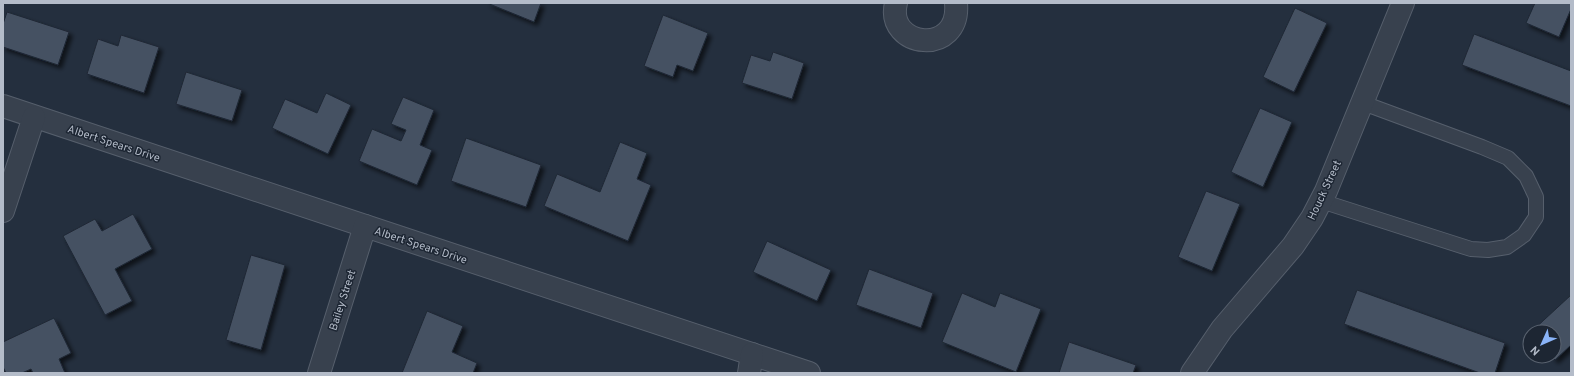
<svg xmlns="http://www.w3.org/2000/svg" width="1574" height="376" font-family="Overpass,sans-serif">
	<defs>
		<filter id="shadow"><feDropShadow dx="3.5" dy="3.5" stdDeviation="2" flood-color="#0009"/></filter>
	</defs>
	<rect width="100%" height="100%" fill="#242f3e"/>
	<g fill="#455162" stroke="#1f2835" filter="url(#shadow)">
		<path d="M487,3H541L534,22Z"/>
		<path d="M1535,3H1571V9L1559,37L1526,23Z"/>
		<path d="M1295,8L1327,23L1294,92L1263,77Z"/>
		<path d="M7,12L69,32L58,65L3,47V24Z"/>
		<path d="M663,15L708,33L693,71L677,65L673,77L644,66Z"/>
		<path d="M1474,34L1571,71V106L1462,65Z"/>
		<path d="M121,35L159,47L144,93L87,74L98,39L118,46Z"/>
		<path d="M773,52L804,63L792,99L742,83L751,55L770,61Z"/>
		<path d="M186,72L242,90L232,121L176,104Z"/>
		<path d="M326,93L351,105L328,154L272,128L285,99L317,113Z"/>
		<path d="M403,97L434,110L420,145L432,150L417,185L359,161L372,129L401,141L406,130L391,124Z"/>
		<path d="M1260,108L1292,122L1263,187L1231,172Z"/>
		<path d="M466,138L541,165L526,207L451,181Z"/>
		<path d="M620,142L647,153L637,179L651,185L628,241L544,206L557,174L600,192Z"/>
		<path d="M1206,191L1240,204L1212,271L1178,257Z"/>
		<path d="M133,214L152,249L115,269L132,301L105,315L63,236L95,219L102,231Z"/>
		<path d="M767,241L831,270L817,301L753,272Z"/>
		<path d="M251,255L285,265L261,350L226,340Z"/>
		<path d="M869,269L933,293L921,328L856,305Z"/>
		<path d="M1357,290L1505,343L1495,373H1480L1344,324Z"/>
		<path d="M962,293L995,307L1000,293L1041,309L1016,372L942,342Z"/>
		<path d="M1571,295V345L1555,360L1551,356H1554V332H1531Z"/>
		<path d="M427,311L463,326L452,352L477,363L473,373H402Z"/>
		<path d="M54,318L71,353L59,359L65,373H33L31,369L22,373H6L3,367V342Z"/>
		<path d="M1069,342L1136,365L1133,373H1059Z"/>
	</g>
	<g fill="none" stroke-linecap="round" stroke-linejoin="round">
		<defs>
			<path id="service" d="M1321,201L1471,249L1488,250L1507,247L1524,235L1536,217V197L1526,176L1508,158L1482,147L1363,103"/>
			<g id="minor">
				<path d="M896,3C885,48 961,57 956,3"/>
				<path d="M3,106L809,373"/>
				<path d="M3,211L34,117"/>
				<path d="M319,373L365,226"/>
				<path d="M749,373L752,354"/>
				<path d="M1192,373L1222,329L1293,246L1312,218L1326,191L1403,3"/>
			</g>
		</defs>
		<use href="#service" stroke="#565f6c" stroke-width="16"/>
		<use href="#minor" stroke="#565f6c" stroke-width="24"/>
		<use href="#service" stroke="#38414e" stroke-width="14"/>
		<use href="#minor" stroke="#38414e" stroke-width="22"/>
	</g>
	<g text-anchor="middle" stroke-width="3" stroke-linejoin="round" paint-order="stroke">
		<g font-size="11" fill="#b4bcc9" stroke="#1d2633">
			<text transform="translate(114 143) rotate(18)" y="4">Albert Spears Drive</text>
			<text transform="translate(1324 190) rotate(-65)" y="4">Houck Street</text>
			<text transform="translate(421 245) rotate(18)" y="4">Albert Spears Drive</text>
			<text transform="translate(342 300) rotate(-72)" y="4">Bailey Street</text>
		</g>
	</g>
	<rect width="1574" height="376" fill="none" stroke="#b4bcc9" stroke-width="8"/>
	<g transform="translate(1542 344) rotate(225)"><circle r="19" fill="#1d2633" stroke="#59626f"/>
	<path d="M0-3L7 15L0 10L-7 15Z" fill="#8ab4f8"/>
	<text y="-6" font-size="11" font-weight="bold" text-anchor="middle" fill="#b4bcc9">N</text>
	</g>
</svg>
